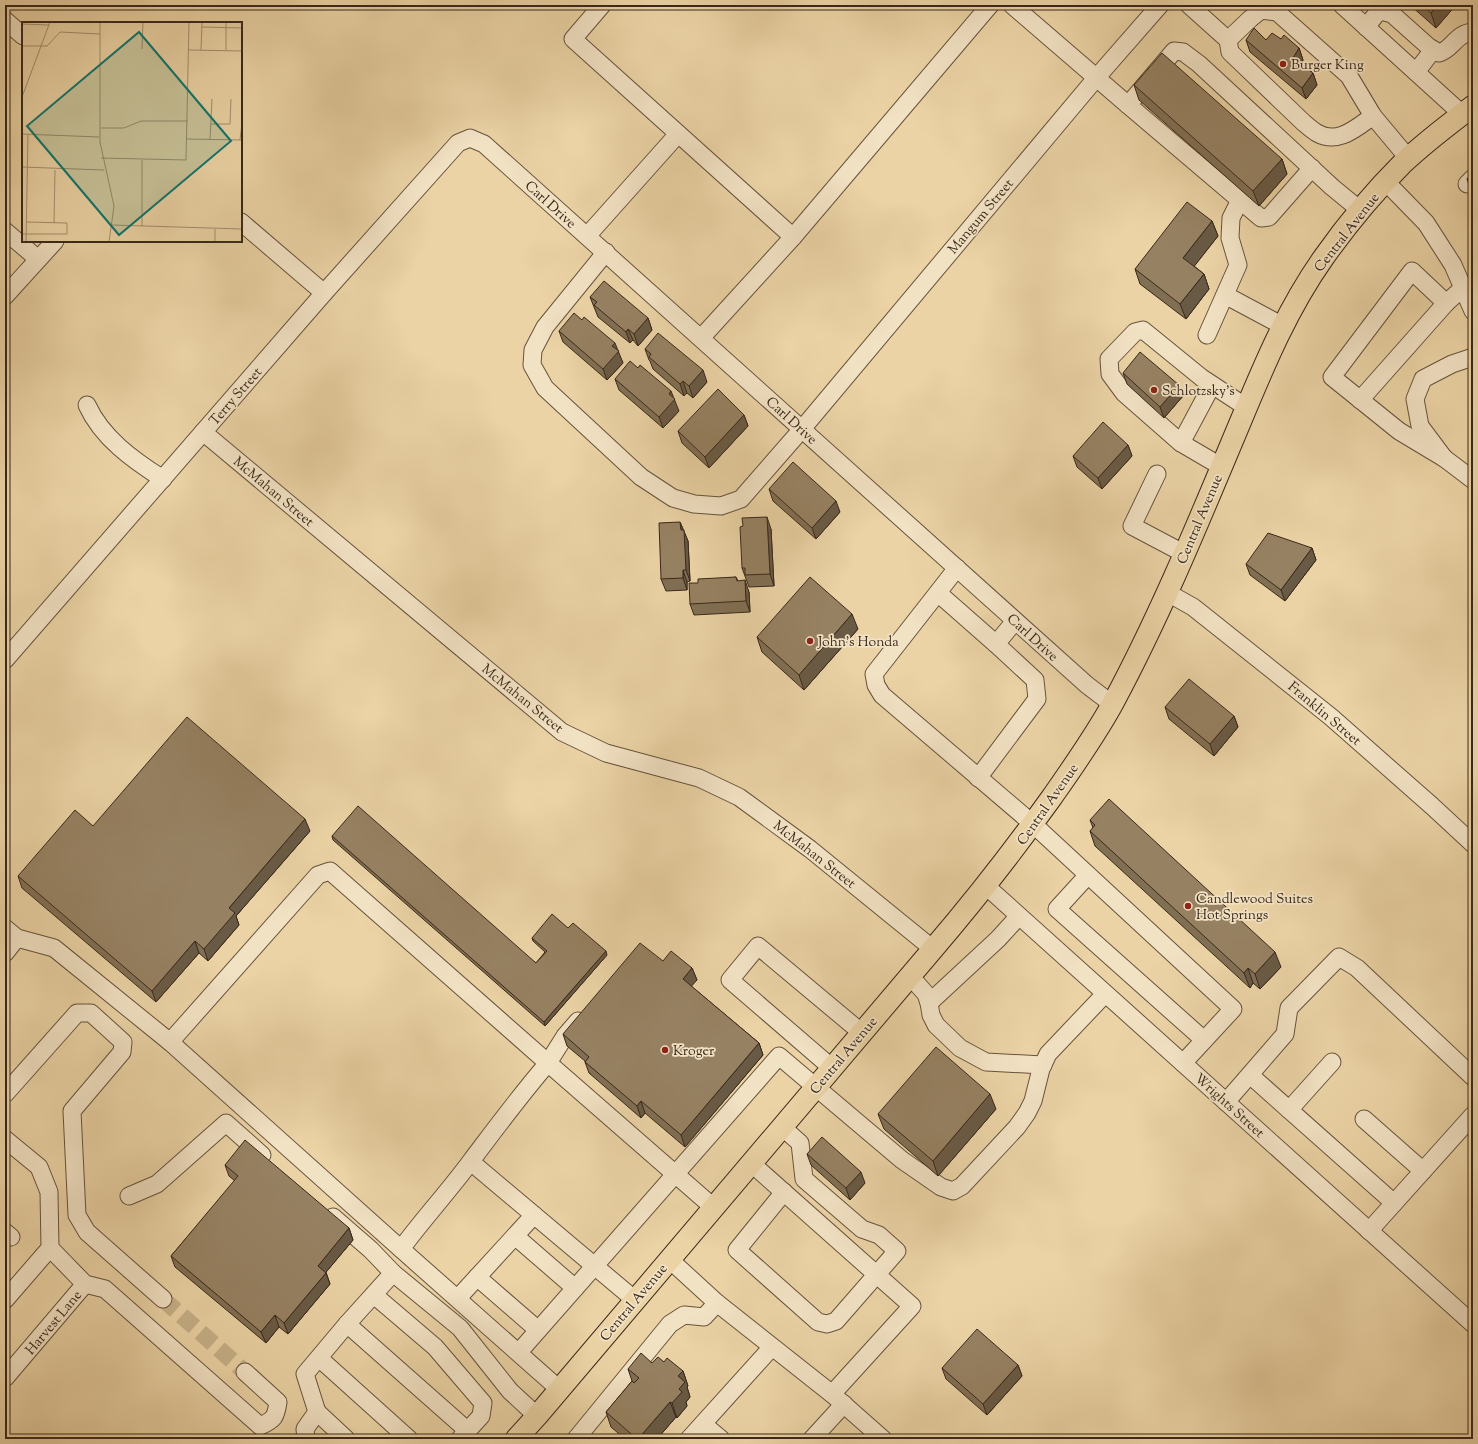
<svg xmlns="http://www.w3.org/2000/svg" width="1478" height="1444" font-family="'Sorts Mill Goudy',serif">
	<rect width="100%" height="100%" fill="#ebd3a5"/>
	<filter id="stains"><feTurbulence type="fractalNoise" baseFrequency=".005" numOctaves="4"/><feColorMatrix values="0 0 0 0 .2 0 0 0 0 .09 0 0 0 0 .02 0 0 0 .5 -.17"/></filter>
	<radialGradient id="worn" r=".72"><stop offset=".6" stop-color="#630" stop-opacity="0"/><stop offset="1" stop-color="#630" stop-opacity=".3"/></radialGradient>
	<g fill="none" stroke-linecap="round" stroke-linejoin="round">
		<path stroke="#c7b189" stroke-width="17" stroke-dasharray="17 8" stroke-linecap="butt" d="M163,1299L245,1372"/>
		<defs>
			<g id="minor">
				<path d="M602,5L573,39L793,237"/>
				<path d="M1012,5L1128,105L1174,51L1183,52L1199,64L1332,187L1360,210"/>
				<path d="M1189,5L1228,40L1250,19L1261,10L1277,12L1349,76L1373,116L1409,159"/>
				<path d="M1342,5L1462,114"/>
				<path d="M5,20L23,36"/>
				<path d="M1366,27L1378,12H1385L1392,14L1429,47L1439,53C1452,50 1456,33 1473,32"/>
				<path d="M1228,40L1230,52L1304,123C1308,126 1312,130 1317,133C1338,145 1356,128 1373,116"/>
				<path d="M1416,72L1433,50"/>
				<path d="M1128,105L1261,218L1269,217L1312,168"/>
				<path d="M1386,182L1426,223L1453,265L1473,311"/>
				<path d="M1467,184L1473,178"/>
				<path d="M241,222L324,293"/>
				<path d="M5,231L38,259"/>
				<path d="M587,236L678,134"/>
				<path d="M606,252L545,327L533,350L532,365L545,388L641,477L673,498L694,504L721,506L741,499L802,429L1097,77L1160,5"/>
				<path d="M1225,295L1283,326"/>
				<path d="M5,296L55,241"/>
				<path d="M1207,335L1238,265L1230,238L1231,218L1240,200"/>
				<path d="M701,338L793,237L990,5"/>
				<path d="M1473,357L1452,364L1423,379L1415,399L1420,426L1444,458L1473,480"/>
				<path d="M1360,400L1446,303"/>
				<path d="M87,405C102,438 133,460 163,479"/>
				<path d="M203,432L562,732L606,753L699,778L739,797L810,849L933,949"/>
				<path d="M1181,443L1212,385"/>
				<path d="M1444,458L1399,431L1332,377L1412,271L1446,303L1463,288"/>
				<path d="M1222,467L1181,443L1124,393L1110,374L1109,359L1135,332L1143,330L1202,378L1246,407"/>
				<path d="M1157,474L1132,526L1185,554"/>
				<path d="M957,568L874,674L876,685L882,695L1033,824L1233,1009L1183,1063"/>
				<path d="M938,593L996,644"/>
				<path d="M1168,593L1193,607L1331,717L1432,806L1473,844"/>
				<path d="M5,660L324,293L458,143L470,138L484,144L1087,685L1112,704"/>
				<path d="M978,778L1037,699L1035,680L996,644L1015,621"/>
				<path d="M1088,875L1057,909L1204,1040"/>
				<path d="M986,886L1473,1324"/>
				<path d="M5,928L17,938L54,948L170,1042"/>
				<path d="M5,953L17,938"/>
				<path d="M910,976L926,994L929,1003L931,1015L936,1025L960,1048L986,1062L1043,1065"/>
				<path d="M929,1003L998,939L1019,916"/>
				<path d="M832,1068L730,980L758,946L862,1033"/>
				<path d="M1250,1075L1394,1203"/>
				<path d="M5,1094L77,1013H91L123,1042L122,1052L72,1111L77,1215L87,1232L163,1299"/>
				<path d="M1226,1102L1285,1034L1289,1008L1339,957L1357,968L1473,1077"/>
				<path d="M1289,1110L1332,1062"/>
				<path d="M1364,1119L1423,1171"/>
				<path d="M782,1127L800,1143L804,1179L862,1229L879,1235L897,1251L836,1321L827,1324L818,1322L737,1250L784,1192"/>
				<path d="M5,1139L39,1167L49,1192L50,1248L5,1300"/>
				<path d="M471,1162L635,1300"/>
				<path d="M129,1196L157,1184L226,1123L262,1155"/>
				<path d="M333,1217L371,1250L393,1273"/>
				<path d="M1369,1231L1473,1115"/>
				<path d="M5,1232L11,1237"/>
				<path d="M515,1236L575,1288"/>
				<path d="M50,1248L85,1284L105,1289L260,1426C274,1420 276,1417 278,1402L245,1372"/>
				<path d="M401,1249L170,1042L318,875L330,871L548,1063L565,1036L578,1021"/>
				<path d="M669,1259L717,1303L832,1394L912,1306L751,1163"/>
				<path d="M477,1277L538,1330"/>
				<path d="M374,1295L435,1347L483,1403L481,1416L460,1439"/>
				<path d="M458,1298L534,1215"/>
				<path d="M347,1324L468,1431"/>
				<path d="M519,1352L779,1056L902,1160L941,1187L953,1191L962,1186L1017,1127L1027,1113L1033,1101L1041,1069L1048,1054L1105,994"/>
				<path d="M319,1358L409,1439"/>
				<path d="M5,1378L85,1284"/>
				<path d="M559,1389L401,1249C423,1219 449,1191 471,1161C496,1128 521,1094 548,1063L713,1207"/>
				<path d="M832,1394L883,1439"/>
				<path d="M317,1412L346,1439"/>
				<path d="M703,1424L721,1439"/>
				<path d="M306,1439L305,1429L317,1412L305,1374L347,1324L393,1273L460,1328L510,1391L537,1416"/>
				<path d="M576,1439L670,1324L684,1315L704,1317L717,1303"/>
				<path d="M689,1439L772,1347"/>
				<path d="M812,1439L844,1404"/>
			</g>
			<path id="major" d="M516,1439L537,1416L933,949C975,900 1014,850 1052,797C1073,767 1095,736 1113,703C1157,621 1193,535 1229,449C1257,383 1282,316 1324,257C1346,226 1375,191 1402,164C1424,143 1449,124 1473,106"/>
		</defs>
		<use href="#minor" stroke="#66533d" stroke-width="19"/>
		<use href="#major" stroke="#39281a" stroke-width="23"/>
		<use href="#minor" stroke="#f2e2c4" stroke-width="17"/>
		<use href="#major" stroke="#ebd3a5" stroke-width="21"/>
	</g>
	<g fill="#816f54" stroke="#39281a">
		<path d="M1410,5H1456L1436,28Z"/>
		<path d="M1281,39L1299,48L1303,60L1301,64L1313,73L1317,85L1306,99L1250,52L1246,40Z"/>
		<path d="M1134,85L1282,159L1287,174L1259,206L1139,100Z"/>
		<path d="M1473,172V195L1472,194L1467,179Z"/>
		<path d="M1212,221L1218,236L1194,266L1204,274L1209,289L1186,319L1140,284L1135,269Z"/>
		<path d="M590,297L648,318L652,330L638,346L633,340L630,343L598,317Z"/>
		<path d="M582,320L617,350L623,363L607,380L563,342L559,331Z"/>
		<path d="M645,349L707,382L693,398L687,393L684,396L653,369L650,361L649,360Z"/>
		<path d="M1123,373L1183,396L1164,418L1127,384Z"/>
		<path d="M615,379L679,411L663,428L619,390Z"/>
		<path d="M744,415L748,426L709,468L682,443L678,431Z"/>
		<path d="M1128,445L1132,456L1102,489L1077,467L1073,456Z"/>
		<path d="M769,489L840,512L816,539L773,501Z"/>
		<path d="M680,522L688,541L690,581L687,582V590L666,591L661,579Z"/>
		<path d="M771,529L774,586L749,587L742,568Z"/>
		<path d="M1312,548L1316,560L1285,601L1250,575L1246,564Z"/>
		<path d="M736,577L738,581L749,592L750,612L694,615L690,604L698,583Z"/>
		<path d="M858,629L804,690L762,652L757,637Z"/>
		<path d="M1165,707L1234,716L1238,727L1214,756L1169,719Z"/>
		<path d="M1090,820L1281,967L1260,989L1253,983L1250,988L1095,846L1090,831L1093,828Z"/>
		<path d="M93,826L310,831L236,916L239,925L208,961L199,953L156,1002L22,888L18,876Z"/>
		<path d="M332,836L536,963L545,952L533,941L532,938L568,928L607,955L545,1026L333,840Z"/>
		<path d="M663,961L692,968L697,980L691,986L759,1043L763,1055L685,1147L645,1113L641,1118L589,1073L585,1062V1061L567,1046L563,1034Z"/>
		<path d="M996,1109L938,1176L884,1129L878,1114Z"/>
		<path d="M807,1154L865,1183L850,1200L811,1165Z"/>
		<path d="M225,1165L349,1228L353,1240L326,1272L330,1284L288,1334L279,1327L266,1343L175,1267L171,1256L235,1181L229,1176Z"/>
		<path d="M664,1362L683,1371L688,1386L687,1387L690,1397L686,1402L687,1406L677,1418L676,1417L657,1439H625L611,1427L606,1412L632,1381L628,1369L652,1363Z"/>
		<path d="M1018,1365L1022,1376L987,1415L946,1379L942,1368Z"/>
	</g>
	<g fill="#695a45" stroke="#39281a">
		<path d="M1437,5H1456L1436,28L1431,13Z"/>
		<path d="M1299,48L1303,60L1297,69L1293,58Z"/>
		<path d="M1313,73L1317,85L1306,99L1302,88Z"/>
		<path d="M1282,159L1287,174L1259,206L1253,191Z"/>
		<path d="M1212,221L1218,236L1189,273L1183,258Z"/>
		<path d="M1204,274L1209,289L1186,319L1180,304Z"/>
		<path d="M648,318L652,330L638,346L634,334Z"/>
		<path d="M628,329L633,340L630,343L626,332Z"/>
		<path d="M615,343L623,363L607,380L603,369L612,346Z"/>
		<path d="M703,370L707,382L693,398L689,386Z"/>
		<path d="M683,381L687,393L684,396L680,384Z"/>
		<path d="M1179,385L1183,396L1164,418L1160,407Z"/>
		<path d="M671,391L679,411L663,428L659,417L669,394Z"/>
		<path d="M744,415L748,426L709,468L705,457Z"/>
		<path d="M1128,445L1132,456L1102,489L1098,478Z"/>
		<path d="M836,501L840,512L816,539L812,528Z"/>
		<path d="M767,517L771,529L774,586L770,574Z"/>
		<path d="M680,522L688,541L690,581L686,570Z"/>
		<path d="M1312,548L1316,560L1285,601L1281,590Z"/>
		<path d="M683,570L687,582V590L683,578Z"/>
		<path d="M745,580L749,592L750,612L746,601Z"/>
		<path d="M852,614L858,629L804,690L799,675Z"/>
		<path d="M1234,716L1238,727L1214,756L1210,744Z"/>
		<path d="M305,819L310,831L236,916L239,925L208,961L204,949L229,908Z"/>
		<path d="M195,941L199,953L156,1002L152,991Z"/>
		<path d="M606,951L607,955L545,1026L544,1022Z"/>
		<path d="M1275,952L1281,967L1260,989L1255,974Z"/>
		<path d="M692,968L697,980L687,991L683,979Z"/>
		<path d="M1248,968L1253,983L1250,988L1244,973Z"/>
		<path d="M759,1043L763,1055L685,1147L681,1135Z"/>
		<path d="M990,1094L996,1109L938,1176L933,1161Z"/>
		<path d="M641,1101L645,1113L641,1118L637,1106Z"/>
		<path d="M861,1172L865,1183L850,1200L846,1188Z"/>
		<path d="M349,1228L353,1240L322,1277L318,1266Z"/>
		<path d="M326,1273L330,1284L288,1334L284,1323Z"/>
		<path d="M275,1315L279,1327L266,1343L261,1332Z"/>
		<path d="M1018,1365L1022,1376L987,1415L983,1404Z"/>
		<path d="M683,1371L688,1386L687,1387L690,1397L686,1402L687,1406L677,1418L672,1403L679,1389L678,1376Z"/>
		<path d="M670,1402L676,1417L657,1439H638Z"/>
	</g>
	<g fill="#968162" stroke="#39281a">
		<path d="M1422,5H1437L1431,13Z"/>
		<path d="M1254,28L1266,40L1272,33L1281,39L1284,35L1299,48L1293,58L1313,73L1302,88L1246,40Z"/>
		<path d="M1162,53L1282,159L1253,191L1134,85Z"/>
		<path d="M1473,172V185L1467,179Z"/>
		<path d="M1187,202L1212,221L1183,258L1204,274L1180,304L1135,269Z"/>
		<path d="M604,281L648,318L634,334L628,329L626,332L594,305L597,302L590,297Z"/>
		<path d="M574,313L582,320L584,317L615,343L612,346L619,351L603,369L559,331Z"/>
		<path d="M658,333L703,370L689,386L683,381L680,384L649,357L651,354L645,349Z"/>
		<path d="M1140,352L1179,385L1160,407L1123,373Z"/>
		<path d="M630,361L638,368L640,365L671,391L669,394L675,399L659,417L615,379Z"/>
		<path d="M718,389L744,415L705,457L678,431Z"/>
		<path d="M1103,422L1128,445L1098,478L1073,456Z"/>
		<path d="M793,462L836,501L812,528L769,489Z"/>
		<path d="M767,517L770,574L745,575V568H742L740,527L743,526L742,518Z"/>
		<path d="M680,522L681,530H684L686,570H683V578L661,579L659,523Z"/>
		<path d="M1268,533L1312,548L1281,590L1246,564Z"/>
		<path d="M736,577L737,581L745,580L746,601L690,604L689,583H698V579Z"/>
		<path d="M810,577L852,614L799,675L757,637Z"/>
		<path d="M1189,679L1234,716L1210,744L1165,707Z"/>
		<path d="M187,717L305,819L229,908L235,913L204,949L195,941L152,991L18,876L75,810L93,826Z"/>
		<path d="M1109,799L1275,952L1255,974L1248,968L1244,973L1090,831L1095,825L1090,820Z"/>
		<path d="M358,806L536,963L547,951L532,938L552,914L568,928L573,923L606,951L544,1022L332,836Z"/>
		<path d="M640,943L663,961L671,951L692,968L683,979L759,1043L681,1135L641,1101L637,1106L585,1062L589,1057L563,1034Z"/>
		<path d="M936,1047L990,1094L933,1161L878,1114Z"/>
		<path d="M822,1137L861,1172L846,1188L807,1154Z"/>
		<path d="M245,1140L349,1228L318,1266L326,1273L284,1323L275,1315L261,1332L171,1256L238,1176L225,1165Z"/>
		<path d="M977,1329L1018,1365L983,1404L942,1368Z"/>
		<path d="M641,1353L652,1363L658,1357L664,1362L667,1358L683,1371L678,1376L685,1382L679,1389L682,1392L672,1403L670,1402L638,1439H637L606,1412L632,1381L634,1383L639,1378L628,1369Z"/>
	</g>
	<g fill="#8f2418" stroke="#f2e2c4" stroke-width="1.5">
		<circle cx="1283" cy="64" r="4"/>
		<circle cx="1154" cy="390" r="4"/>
		<circle cx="810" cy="641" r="4"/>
		<circle cx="1188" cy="906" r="4"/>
		<circle cx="665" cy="1050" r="4"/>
	</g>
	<g text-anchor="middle" stroke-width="3.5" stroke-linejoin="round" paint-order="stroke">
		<g font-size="14" fill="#39281a" stroke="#f2e2c4" text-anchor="start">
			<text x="1291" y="69">Burger King</text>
			<text x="1162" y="395">Schlotzsky's</text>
			<text x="818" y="646">John's Honda</text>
			<text x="1196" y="903">Candlewood Suites<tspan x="1196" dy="16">Hot Springs</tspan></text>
			<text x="673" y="1055">Kroger</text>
		</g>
		<g font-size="14" fill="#39281a" stroke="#f2e2c4">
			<text transform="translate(551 204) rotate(42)" y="5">Carl Drive</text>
			<text transform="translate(980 216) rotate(-50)" y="5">Mangum Street</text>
			<text transform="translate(1346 232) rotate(-52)" y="5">Central Avenue</text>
			<text transform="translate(235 396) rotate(-49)" y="5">Terry Street</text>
			<text transform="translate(792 420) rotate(42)" y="5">Carl Drive</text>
			<text transform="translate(274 491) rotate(40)" y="5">McMahan Street</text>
			<text transform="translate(1199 519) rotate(-67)" y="5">Central Avenue</text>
			<text transform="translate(1033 637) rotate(42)" y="5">Carl Drive</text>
			<text transform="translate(523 698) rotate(39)" y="5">McMahan Street</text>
			<text transform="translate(1325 713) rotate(40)" y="5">Franklin Street</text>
			<text transform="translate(1047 804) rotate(-55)" y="5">Central Avenue</text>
			<text transform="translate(815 854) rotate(38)" y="5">McMahan Street</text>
			<text transform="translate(843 1055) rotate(-50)" y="5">Central Avenue</text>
			<text transform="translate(1230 1105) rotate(42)" y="5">Wrights Street</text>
			<text transform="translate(633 1302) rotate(-50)" y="5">Central Avenue</text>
			<text transform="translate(53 1322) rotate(-50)" y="5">Harvest Lane</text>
		</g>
	</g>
	<g transform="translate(22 22)">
		<rect width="220" height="220" fill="#ebd3a5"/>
		<path fill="none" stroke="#a48f6d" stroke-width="1" d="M78,0V120L92,184L87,220M0,2L27,3M180,5L220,6M0,24H25L38,10L78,12M120,27L121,0M167,28L220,29M179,28L180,0M204,28V0M0,75L28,0M189,102H208L209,77M79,106H102L119,99H166M0,112L77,115M165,117L220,118M188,118L190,77M218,118L220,101M79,136L164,138L167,0M0,145L82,148M32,201L33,148M90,203L220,207M120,204V138M0,212H45V201L4,200M4,220L6,112M193,220V207"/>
		<path fill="#0f766e" fill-opacity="0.15" stroke="#0f766e" stroke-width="2" d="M117,10L209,119L97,213L5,104Z"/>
		<rect width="220" height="220" fill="none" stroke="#39281a" stroke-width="2"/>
	</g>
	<rect width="1478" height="1444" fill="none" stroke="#ebd3a5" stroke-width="20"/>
	<rect x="6" y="6" width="1466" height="1432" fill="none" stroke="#39281a" stroke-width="2"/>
	<rect x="10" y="10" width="1458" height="1424" fill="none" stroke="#39281a"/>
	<rect width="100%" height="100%" filter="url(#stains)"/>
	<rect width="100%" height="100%" fill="url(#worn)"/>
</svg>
